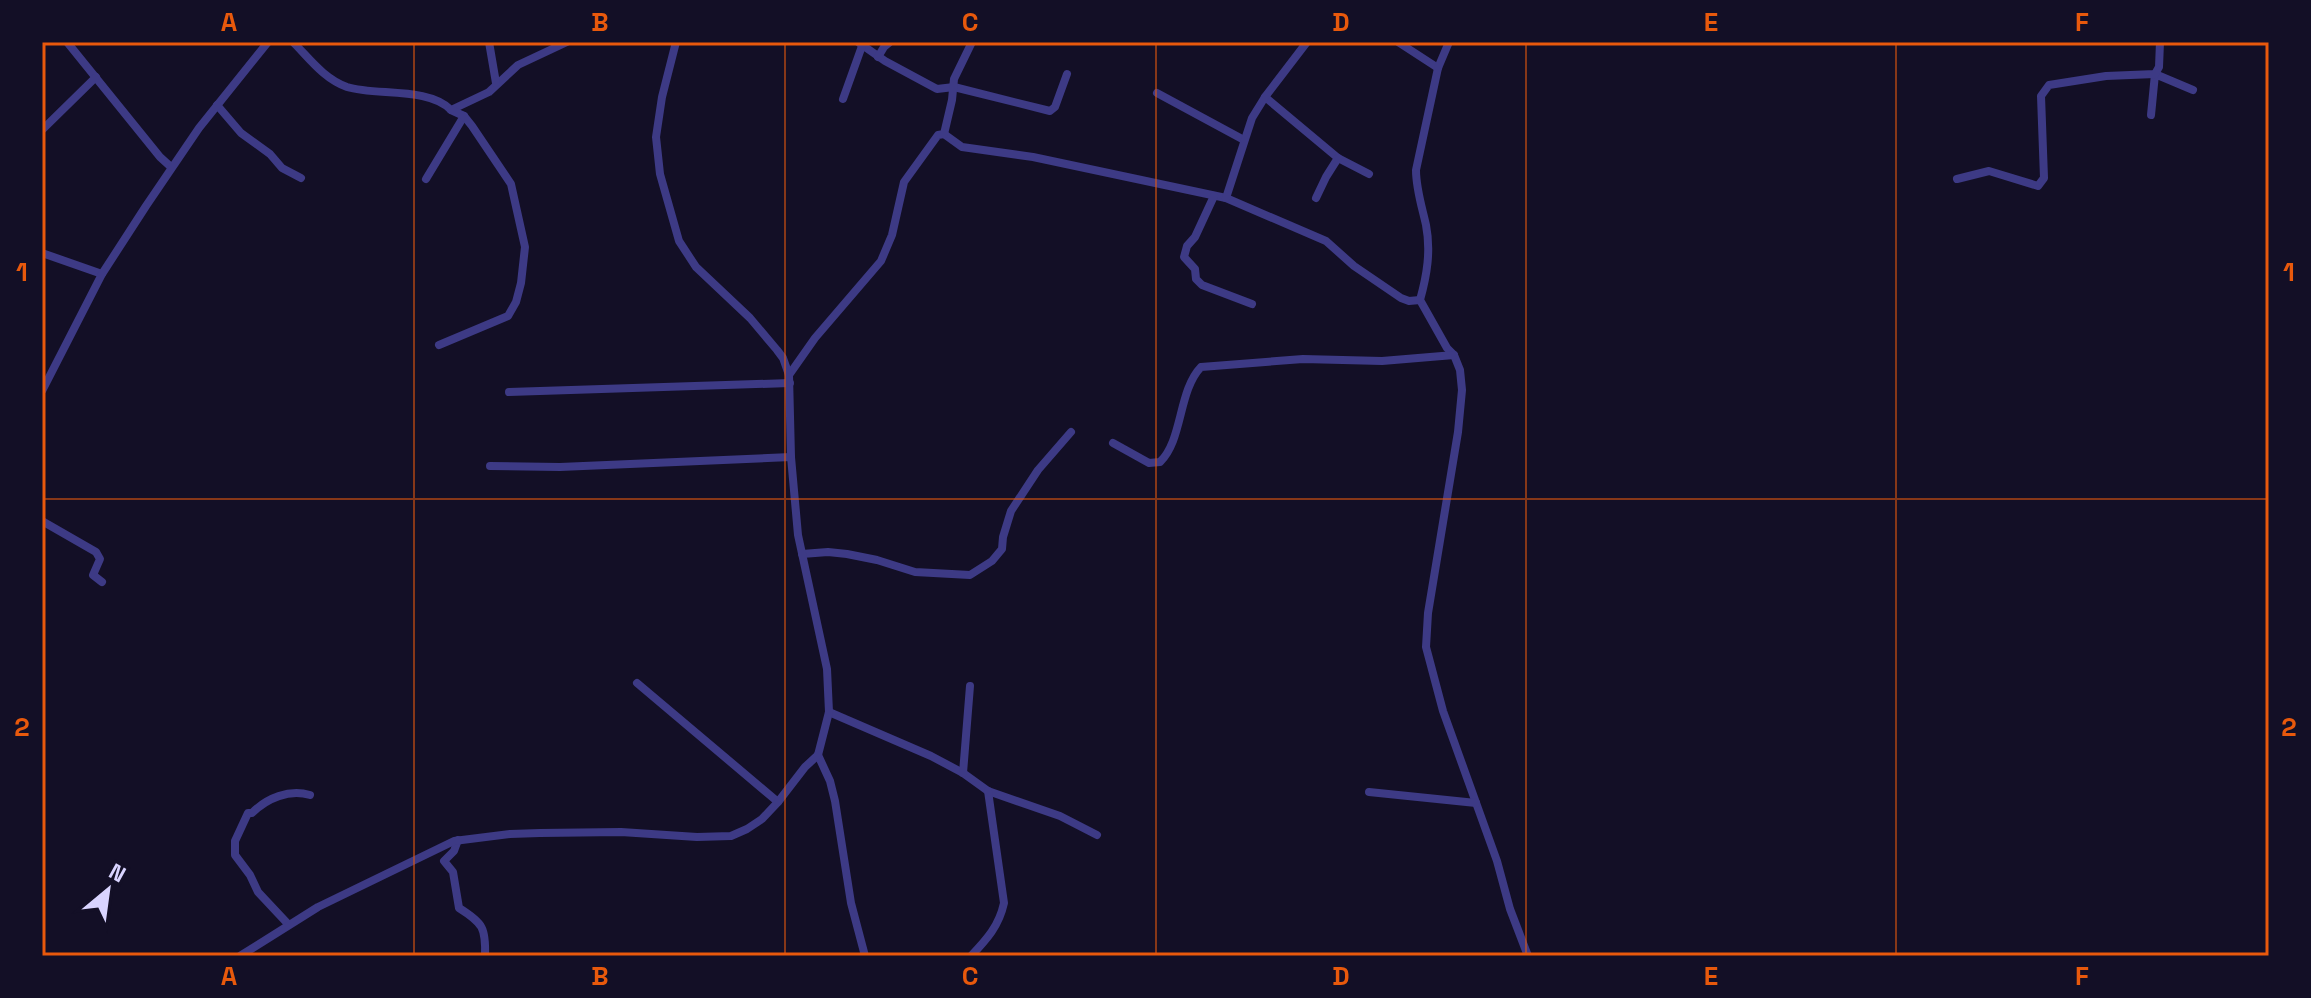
<svg xmlns="http://www.w3.org/2000/svg" width="2311" height="998" font-family="'Space Grotesk',sans-serif">
	<rect width="100%" height="100%" fill="#130f26"/>
	<g fill="none" stroke-linecap="round" stroke-linejoin="round">
		<g stroke="#3d3a85" stroke-width="8">
			<path d="M67,42L160,157L171,167"/>
			<path d="M293,42C309,58 324,79 347,87C376,96 429,87 451,110L489,92L518,65L567,42"/>
			<path d="M489,42L496,83"/>
			<path d="M858,42L885,61L937,89L954,87L1050,111L1055,107L1067,74"/>
			<path d="M1398,42L1438,68"/>
			<path d="M1449,42L1438,68L1416,170C1416,189 1422,207 1426,225C1431,251 1427,275 1420,300L1447,348L1454,355L1460,370L1462,390L1458,432L1428,613L1426,647L1443,711L1497,861L1510,909L1528,956"/>
			<path d="M878,57L884,47L890,42"/>
			<path d="M1157,93L1244,140"/>
			<path d="M1265,97L1338,158L1369,174"/>
			<path d="M843,99L862,46"/>
			<path d="M217,105L241,133L270,154L282,168L301,178"/>
			<path d="M2151,115L2155,74L2193,90"/>
			<path d="M42,130L96,77"/>
			<path d="M944,134L962,147L1033,157L1226,198L1326,241L1354,266L1401,298L1409,301L1420,300"/>
			<path d="M426,179L464,116"/>
			<path d="M1957,179L1989,171L2038,186L2044,178L2041,96L2049,85L2106,76L2155,74L2159,67L2160,42"/>
			<path d="M1214,196L1195,237L1187,246L1184,257L1195,269L1196,279L1202,285L1252,304"/>
			<path d="M1226,198L1252,118L1265,97L1307,42"/>
			<path d="M1316,198L1326,177L1338,158"/>
			<path d="M42,253L102,274"/>
			<path d="M439,345L508,316L516,302L521,283L525,247L511,184L472,126L464,116L451,110"/>
			<path d="M789,375L815,338L881,261L892,235L904,182L938,135L944,134L952,100L954,79L972,42"/>
			<path d="M42,391L102,274L146,206L199,128L268,42"/>
			<path d="M509,392L790,383"/>
			<path d="M1113,443L1149,463L1160,462C1183,440 1178,391 1201,367L1303,359L1382,361L1454,355"/>
			<path d="M490,466L560,467L791,457"/>
			<path d="M42,521L96,552L100,559L93,575L102,582"/>
			<path d="M802,554L828,552L847,554L877,560L915,572L970,575L992,561L1002,549L1003,537L1011,511L1038,470L1071,432"/>
			<path d="M637,683L778,802"/>
			<path d="M829,712L931,756L963,773L988,791L1060,816L1097,835"/>
			<path d="M818,755L830,781L835,801L851,903L865,956"/>
			<path d="M963,773L970,686"/>
			<path d="M1369,792L1476,803"/>
			<path d="M458,840L454,851L444,861L453,872L459,908C483,923 486,928 485,956"/>
			<path d="M288,924L258,892L250,875L235,855V841L248,813H252C267,798 289,789 310,795"/>
			<path d="M240,956L318,907L454,841L510,834L540,833L621,832L697,837L731,836L747,829L762,819L778,802L805,767L818,755L829,712L827,669L798,535L791,457L789,375L783,358L777,350L750,318L696,267L679,241L660,174L656,137L662,97L676,42"/>
			<path d="M971,956C987,939 999,926 1004,903L988,791"/>
		</g>
	</g>
	<path fill="none" stroke="#e8590c" stroke-width="2" stroke-opacity="0.55" d="M414,42V956M785,42V956M1156,42V956M1526,42V956M1896,42V956M42,499H2269"/>
	<rect width="2311" height="998" fill="none" stroke="#130f26" stroke-width="88"/>
	<g transform="translate(108 890) rotate(29)" stroke="#130f26" stroke-width="6" paint-order="stroke">
	<path d="M0-6L14 30L0 20L-14 30Z" fill="#d9d4ff"/>
	<text y="-12" font-size="22" font-weight="bold" text-anchor="middle" fill="#d9d4ff">N</text>
	</g>
	<rect x="44" y="44" width="2223" height="910" fill="none" stroke="#e8590c" stroke-width="3"/>
	<g font-size="26" text-anchor="middle" font-weight="bold" fill="#e8590c">
		<text x="229" y="31">A</text>
		<text x="600" y="31">B</text>
		<text x="970" y="31">C</text>
		<text x="1341" y="31">D</text>
		<text x="1711" y="31">E</text>
		<text x="2082" y="31">F</text>
		<text x="22" y="281">1</text>
		<text x="2289" y="281">1</text>
		<text x="22" y="736">2</text>
		<text x="2289" y="736">2</text>
		<text x="229" y="985">A</text>
		<text x="600" y="985">B</text>
		<text x="970" y="985">C</text>
		<text x="1341" y="985">D</text>
		<text x="1711" y="985">E</text>
		<text x="2082" y="985">F</text>
	</g>
</svg>
